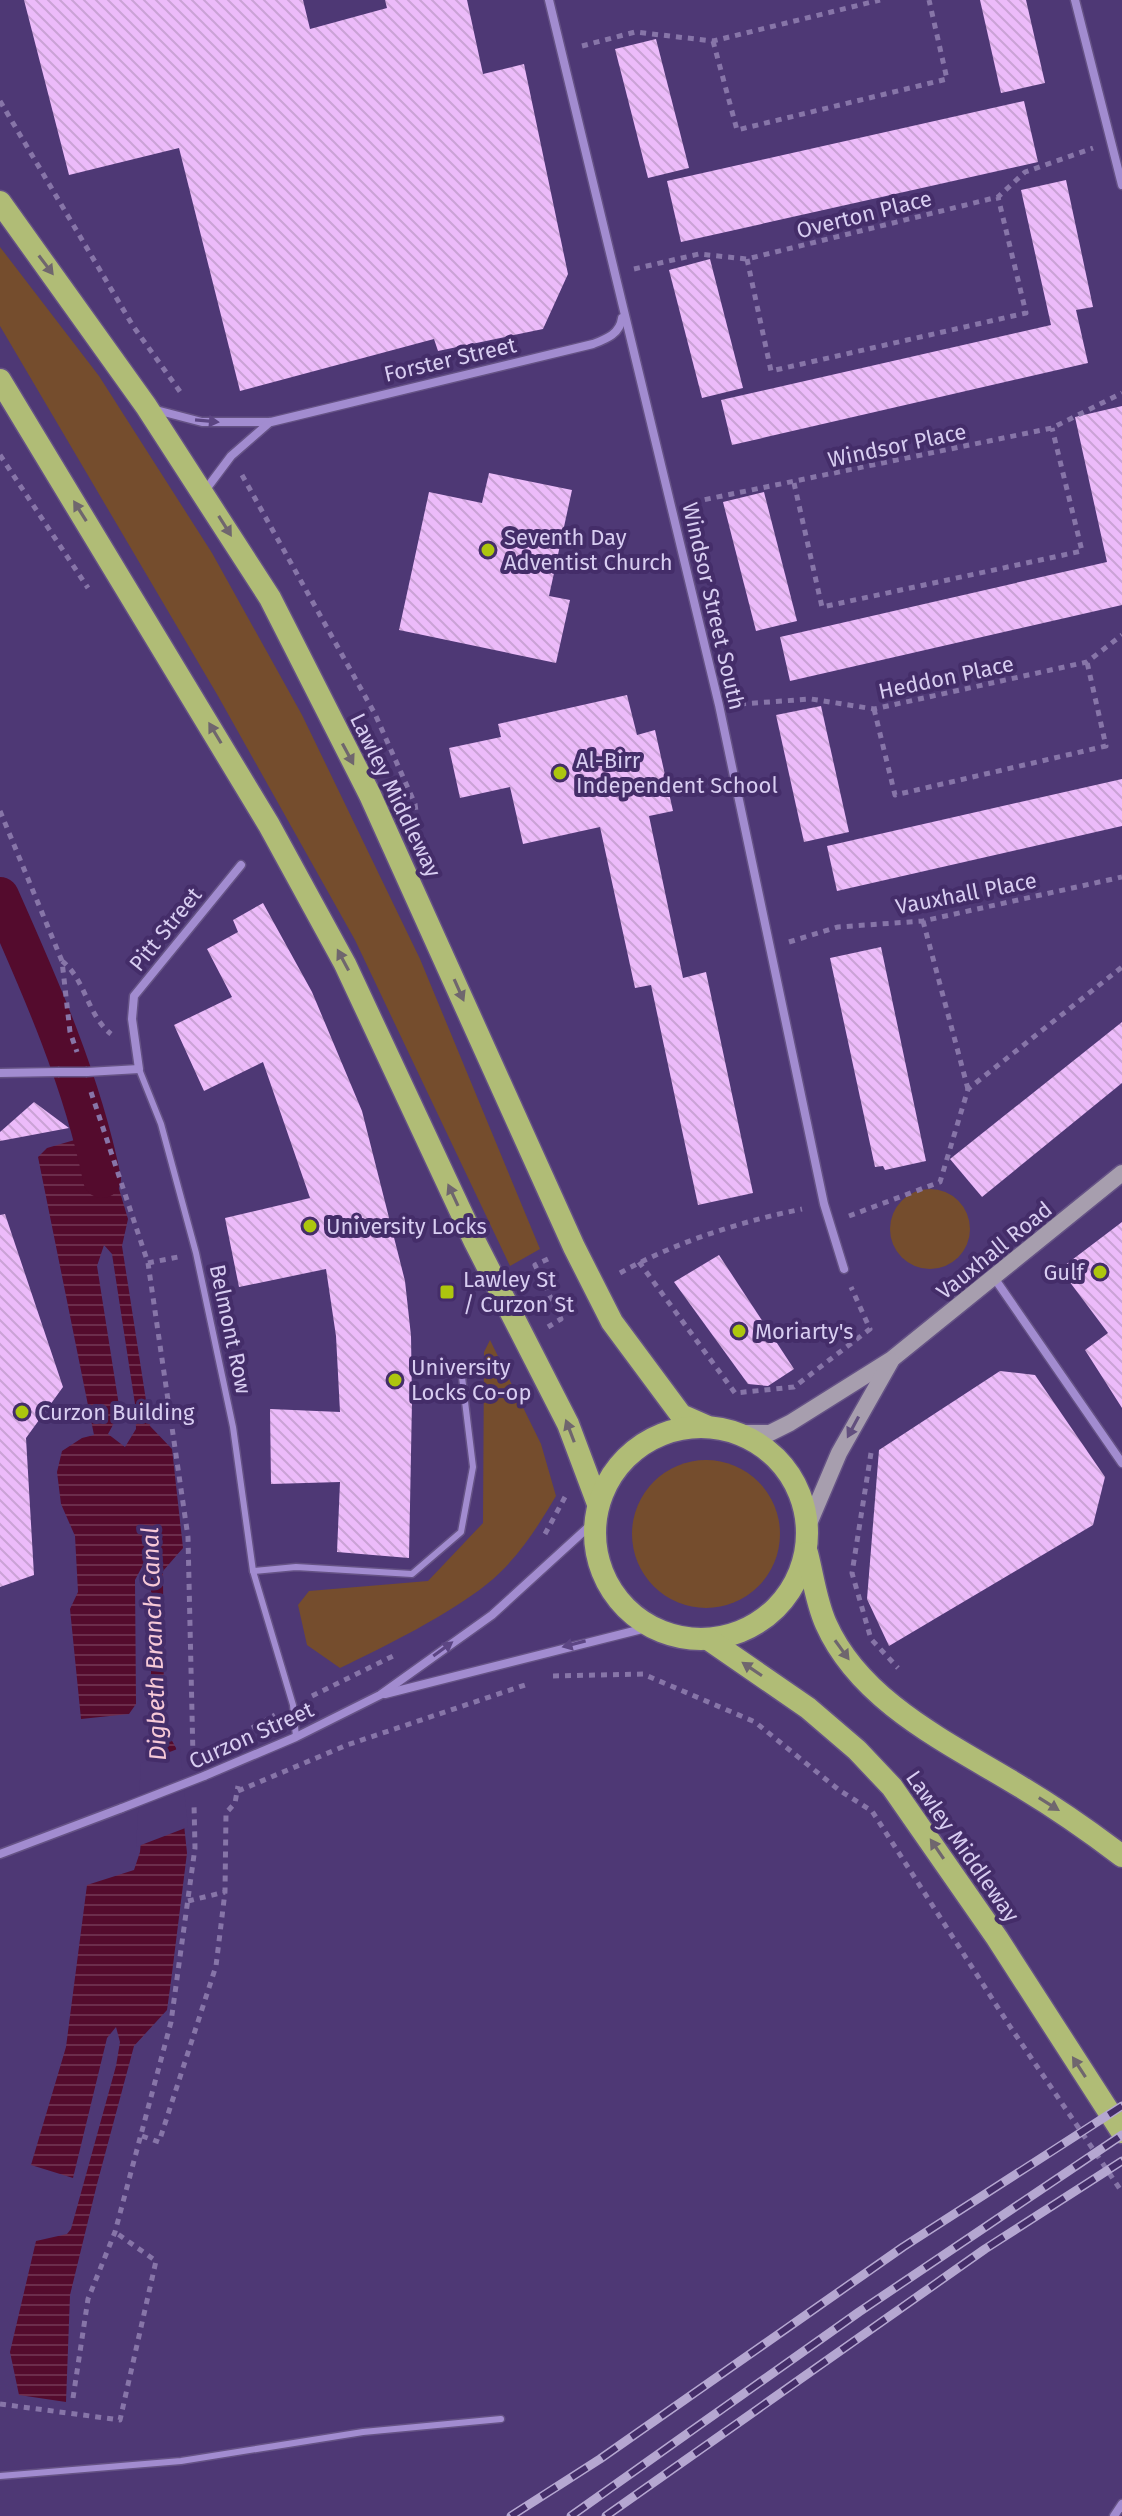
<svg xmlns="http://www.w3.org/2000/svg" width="1122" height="2516" font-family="'Fira Sans',sans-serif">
	<defs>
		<pattern id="water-rules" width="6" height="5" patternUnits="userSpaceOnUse" patternTransform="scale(2)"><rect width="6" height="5" fill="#540b2d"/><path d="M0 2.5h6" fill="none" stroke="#6c2d4c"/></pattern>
		<pattern id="building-back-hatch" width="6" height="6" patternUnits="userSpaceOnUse" patternTransform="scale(2)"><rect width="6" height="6" fill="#ecbbfa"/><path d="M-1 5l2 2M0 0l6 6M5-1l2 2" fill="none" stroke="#caa2d6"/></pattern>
	</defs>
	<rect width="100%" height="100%" fill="#4e3875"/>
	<g fill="#754d2d">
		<path d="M0,247L99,376L212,553L302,715L420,959L540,1249L510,1266L355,940L218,696L0,326Z"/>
		<circle cx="930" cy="1229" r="40"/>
		<path d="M490,1340L541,1444L556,1496C537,1528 517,1560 487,1584C450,1614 384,1647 340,1668L307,1645L298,1605L309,1591L428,1581L483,1523L484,1352Z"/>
		<circle cx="706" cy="1534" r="74"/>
	</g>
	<g fill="url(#water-rules)" fill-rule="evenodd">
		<path d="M0,880L66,1035L50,1031L0,912Z"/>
		<path d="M82,1127L102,1132L128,1219L122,1246L150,1426L172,1449L183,1548L163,1571L164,1726L176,1748L187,1853L171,1981L167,2010L134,2046L97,2184L70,2295L66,2402L19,2395L10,2352L36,2241L67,2234L71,2229L116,2066L120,2042L116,2027L107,2038L73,2178L31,2165L66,2047L87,1885L134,1870L140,1852L151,1726V1573L144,1563L135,1580L136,1704L129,1714L81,1719L70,1609L78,1592L75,1536L61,1504L57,1472L62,1451L82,1438L94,1435L38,1157L47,1148L78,1139ZM104,1245L112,1254L135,1404L136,1429L125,1447L108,1434L120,1412L97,1266Z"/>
	</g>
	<path fill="#4e3875" d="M180,1748L188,1827L136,1847L141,1763Z"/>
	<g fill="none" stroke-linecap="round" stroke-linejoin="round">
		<path stroke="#540b2d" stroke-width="38" d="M0,896C41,988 82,1081 102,1179"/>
	</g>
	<g fill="url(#building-back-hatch)">
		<path d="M24,0H303L310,29L387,8L385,0H467L483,74L524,64L568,274L543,329L438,351L434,339L240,391L179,148L69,175Z"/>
		<path d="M980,0H1026L1045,83L1001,93Z"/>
		<path d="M656,39L689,168L648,178L615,49Z"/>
		<path d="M1024,101L1038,162L681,242L667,181Z"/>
		<path d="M1066,180L1093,307L1076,310L1088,363L732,445L721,400L1051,325L1021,190Z"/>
		<path d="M710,259L743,388L702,398L669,270Z"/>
		<path d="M1122,406V605L790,681L780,637L1107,562L1075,417Z"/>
		<path d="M489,473L572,490L549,596L570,600L556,663L399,630L429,492L482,503Z"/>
		<path d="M764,492L797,621L756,631L723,502Z"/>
		<path d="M627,695L637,735L655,730L673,811L649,816L683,978L706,972L753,1193L698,1205L651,985L635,988L600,827L523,844L510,787L460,798L449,748L501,737L498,724Z"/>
		<path d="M821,706L849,832L804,842L776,715Z"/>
		<path d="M1122,779V826L837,891L827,846Z"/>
		<path d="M263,903L312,992L362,1111L405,1281L411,1336L412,1401L409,1558L337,1552L340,1482L271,1484L270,1409L340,1412L336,1336L326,1269L239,1287L225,1218L310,1198L263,1062L204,1091L174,1025L232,997L207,949L238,932L233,920Z"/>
		<path d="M881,947L926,1161L885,1170L883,1166L875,1167L830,958Z"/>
		<path d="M1122,1022V1083L982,1197L950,1159Z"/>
		<path d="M34,1102L69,1128L0,1141V1132Z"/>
		<path d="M5,1214L63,1387L26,1438L34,1575L0,1587V1215Z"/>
		<path d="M1122,1222V1408L1085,1350L1108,1333L1060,1269Z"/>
		<path d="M719,1255L794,1369L768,1386L748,1384L674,1282Z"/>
		<path d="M1000,1371L1035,1375L1105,1477L1093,1525L889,1646L867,1599L879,1450Z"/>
	</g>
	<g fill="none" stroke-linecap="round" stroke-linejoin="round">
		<defs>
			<g id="service">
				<path d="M139,1069L161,1124L196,1253L233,1427L253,1571L293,1705L296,1737"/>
				<path d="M253,1571L296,1567L412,1574L461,1532L473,1467L462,1377"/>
				<path d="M0,2476L181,2461L363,2432L501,2419"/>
			</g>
			<g id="minor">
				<path d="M549,0L719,705L824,1204L844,1269"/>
				<path d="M1075,0L1122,185"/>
				<path d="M156,410L202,422H271L593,344C606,339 620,334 622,318"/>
				<path d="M204,492L231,456L270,422"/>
				<path d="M87,1072L139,1069L132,1019L134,996L241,865"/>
				<path d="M0,1073L58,1072"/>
				<path d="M995,1279L1122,1463"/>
				<path d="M385,1694L650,1627"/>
				<path d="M204,1776L296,1737L380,1695L492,1615L595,1521"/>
				<path d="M0,1854L122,1808"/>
				<path d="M1114,2516L1122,2504"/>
			</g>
			<g id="secondary">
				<path d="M739,1433H770L790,1423L892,1359L1122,1173"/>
				<path d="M808,1526L839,1453L891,1361"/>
			</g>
			<g id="trunk">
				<path d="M0,202L146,406L270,598L370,795L574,1247L612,1322L681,1415L706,1426"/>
				<path d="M0,380L269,825L345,964L475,1242L568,1424L598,1504"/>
				<circle cx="701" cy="1533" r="106"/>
				<path d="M807,1553C813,1576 816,1602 826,1624C861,1703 951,1744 1021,1787C1056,1808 1089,1831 1122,1856"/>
				<path d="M708,1639L808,1708L857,1750L892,1787L997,1938L1122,2132"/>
			</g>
		</defs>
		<use href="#service" stroke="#655285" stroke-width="9"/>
		<use href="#minor" stroke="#655285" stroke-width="11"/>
		<use href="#secondary" stroke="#655285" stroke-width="19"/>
		<use href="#trunk" stroke="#655285" stroke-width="25"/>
		<g stroke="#8775a8" stroke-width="5" stroke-dasharray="6 6" stroke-linecap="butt">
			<path d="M713,41L737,130L947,79L929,0"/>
			<path d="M582,46L635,32L713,41L880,0"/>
			<path d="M0,101L133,326L181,393"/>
			<path d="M747,259L771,371L1026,313L998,197"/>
			<path d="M634,269L699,254L747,259L998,197L1025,172L1093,148"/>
			<path d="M0,455L88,588"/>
			<path d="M242,475L375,714L415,804L418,826"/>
			<path d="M794,483L822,607L1082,551L1052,428"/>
			<path d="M693,502L1052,428L1122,393"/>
			<path d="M740,704L811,699L874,709L1087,662L1122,635"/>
			<path d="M874,709L895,795L1106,746L1087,662"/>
			<path d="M0,811L62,961L70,1032L77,1052"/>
			<path d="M923,921L968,1089"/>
			<path d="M789,942L838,927L923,921L1122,877"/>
			<path d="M62,961C86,980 87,1015 111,1034"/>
			<path d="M91,1092L148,1263L188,1537L193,1757"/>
			<path d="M849,1216L940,1182L968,1089L1122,967"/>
			<path d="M548,1259L535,1265L561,1319L548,1327"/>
			<path d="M639,1262L735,1393L794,1387L870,1329L851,1287"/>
			<path d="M148,1263L178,1257"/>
			<path d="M620,1273C676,1242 739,1222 802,1209"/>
			<path d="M871,1453L852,1573L871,1639L898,1668"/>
			<path d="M545,1534L565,1497"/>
			<path d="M553,1676L643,1674L755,1722L839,1790L872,1811L1011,2028L1122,2192"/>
			<path d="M312,1696L393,1656"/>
			<path d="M252,1728L275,1715"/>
			<path d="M238,1791L347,1745L528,1684"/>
			<path d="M188,1901L225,1892"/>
			<path d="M142,2136L159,2142L216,1966L225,1892L226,1813L235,1803L238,1786"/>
			<path d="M73,2398L88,2299L115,2232L171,2022L195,1848L194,1803"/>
			<path d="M0,2404L120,2420L156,2261L115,2232"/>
		</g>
		<use href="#service" stroke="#a28cd0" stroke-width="6"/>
		<use href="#minor" stroke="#a28cd0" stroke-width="8"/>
		<use href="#secondary" stroke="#a79eae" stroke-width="16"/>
		<use href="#trunk" stroke="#b0bc76" stroke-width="22"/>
		<defs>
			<g id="rail">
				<path d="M511,2516L600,2459L903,2247L1122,2106"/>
				<path d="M571,2516L859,2312L1122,2135"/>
				<path d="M606,2516L985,2249L1122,2161"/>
			</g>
		</defs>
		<use href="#rail" stroke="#b5a7d1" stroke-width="9"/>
		<use href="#rail" stroke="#442d69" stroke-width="6" stroke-dasharray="18" stroke-linecap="butt"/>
		<defs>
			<g id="minor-bridge">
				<path d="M58,1072H87"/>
				<path d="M122,1808L204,1776"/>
			</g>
		</defs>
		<use href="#minor-bridge" stroke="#655285" stroke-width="11" stroke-linecap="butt"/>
		<use href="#minor-bridge" stroke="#a28cd0" stroke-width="8"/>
	</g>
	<defs><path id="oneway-solid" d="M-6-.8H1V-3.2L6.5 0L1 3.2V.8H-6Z" transform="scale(2)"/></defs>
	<g fill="#6f666e">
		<use href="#oneway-solid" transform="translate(46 265) rotate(53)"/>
		<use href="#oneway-solid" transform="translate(80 511) rotate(-122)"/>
		<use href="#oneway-solid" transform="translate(225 526) rotate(58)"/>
		<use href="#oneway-solid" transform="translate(215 733) rotate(-121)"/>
		<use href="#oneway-solid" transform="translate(348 754) rotate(62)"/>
		<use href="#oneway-solid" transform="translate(343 960) rotate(-118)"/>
		<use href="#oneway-solid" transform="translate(459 990) rotate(66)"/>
		<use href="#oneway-solid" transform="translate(453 1195) rotate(-115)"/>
		<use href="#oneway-solid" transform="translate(570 1431) rotate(-111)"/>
		<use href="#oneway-solid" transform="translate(842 1650) rotate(54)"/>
		<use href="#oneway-solid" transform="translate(752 1669) rotate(-146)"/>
		<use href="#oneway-solid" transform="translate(1049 1804) rotate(32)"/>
		<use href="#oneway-solid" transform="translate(937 1849) rotate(-124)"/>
		<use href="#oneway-solid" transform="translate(1079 2067) rotate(-123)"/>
	</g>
	<g fill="#5c4583">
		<use href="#oneway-solid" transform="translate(207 421) rotate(5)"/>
		<use href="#oneway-solid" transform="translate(574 1644) rotate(165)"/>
		<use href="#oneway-solid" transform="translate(443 1649) rotate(-36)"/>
	</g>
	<use fill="#624f7e" href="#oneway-solid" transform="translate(853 1427) rotate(118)"/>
	<g fill="#adc60e" stroke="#442d69" stroke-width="3">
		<circle cx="488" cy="550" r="8"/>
		<circle cx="560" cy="773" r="8"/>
		<circle cx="310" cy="1226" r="8"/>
		<circle cx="1100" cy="1272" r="8"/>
		<rect x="439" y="1284" width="16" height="16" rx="4"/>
		<circle cx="739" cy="1331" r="8"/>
		<circle cx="395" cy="1380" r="8"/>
		<circle cx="22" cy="1412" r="8"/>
	</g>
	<g text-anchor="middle" stroke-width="8" stroke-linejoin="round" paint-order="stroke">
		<g font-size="22" fill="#d8cdf1" stroke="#442d69">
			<text transform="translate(864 214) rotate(-14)" y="8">Overton Place</text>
			<text transform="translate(450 359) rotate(-13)" y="8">Forster Street</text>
			<text transform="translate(897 445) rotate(-12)" y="8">Windsor Place</text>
			<text transform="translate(714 606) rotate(77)" y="8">Windsor Street South</text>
			<text transform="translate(946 677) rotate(-12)" y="8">Heddon Place</text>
			<text transform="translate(396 795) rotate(64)" y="8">Lawley Middleway</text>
			<text transform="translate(966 893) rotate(-11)" y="8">Vauxhall Place</text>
			<text transform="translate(165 929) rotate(-51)" y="8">Pitt Street</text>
			<text transform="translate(994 1250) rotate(-39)" y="8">Vauxhall Road</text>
			<text transform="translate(231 1329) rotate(78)" y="8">Belmont Row</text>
			<text transform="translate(251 1735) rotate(-24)" y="8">Curzon Street</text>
			<text transform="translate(963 1846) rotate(55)" y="8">Lawley Middleway</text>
		</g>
		<g font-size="22" fill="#d8cdf1" stroke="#442d69" text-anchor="start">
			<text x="504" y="545">Seventh Day<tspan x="504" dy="25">Adventist Church</tspan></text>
			<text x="576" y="768">Al-Birr<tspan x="576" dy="25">Independent School</tspan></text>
			<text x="326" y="1234">University Locks</text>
			<text x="1084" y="1280" text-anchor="end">Gulf</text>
			<text x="463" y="1287">Lawley St<tspan x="463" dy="25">/ Curzon St</tspan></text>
			<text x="755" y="1339">Moriarty's</text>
			<text x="411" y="1375">University<tspan x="411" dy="25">Locks Co-op</tspan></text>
			<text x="38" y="1420">Curzon Building</text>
		</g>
		<g font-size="24" font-style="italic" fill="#f7c9d7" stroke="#442d69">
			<text transform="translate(154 1644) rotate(-92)" y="8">Digbeth Branch Canal</text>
		</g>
	</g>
</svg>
